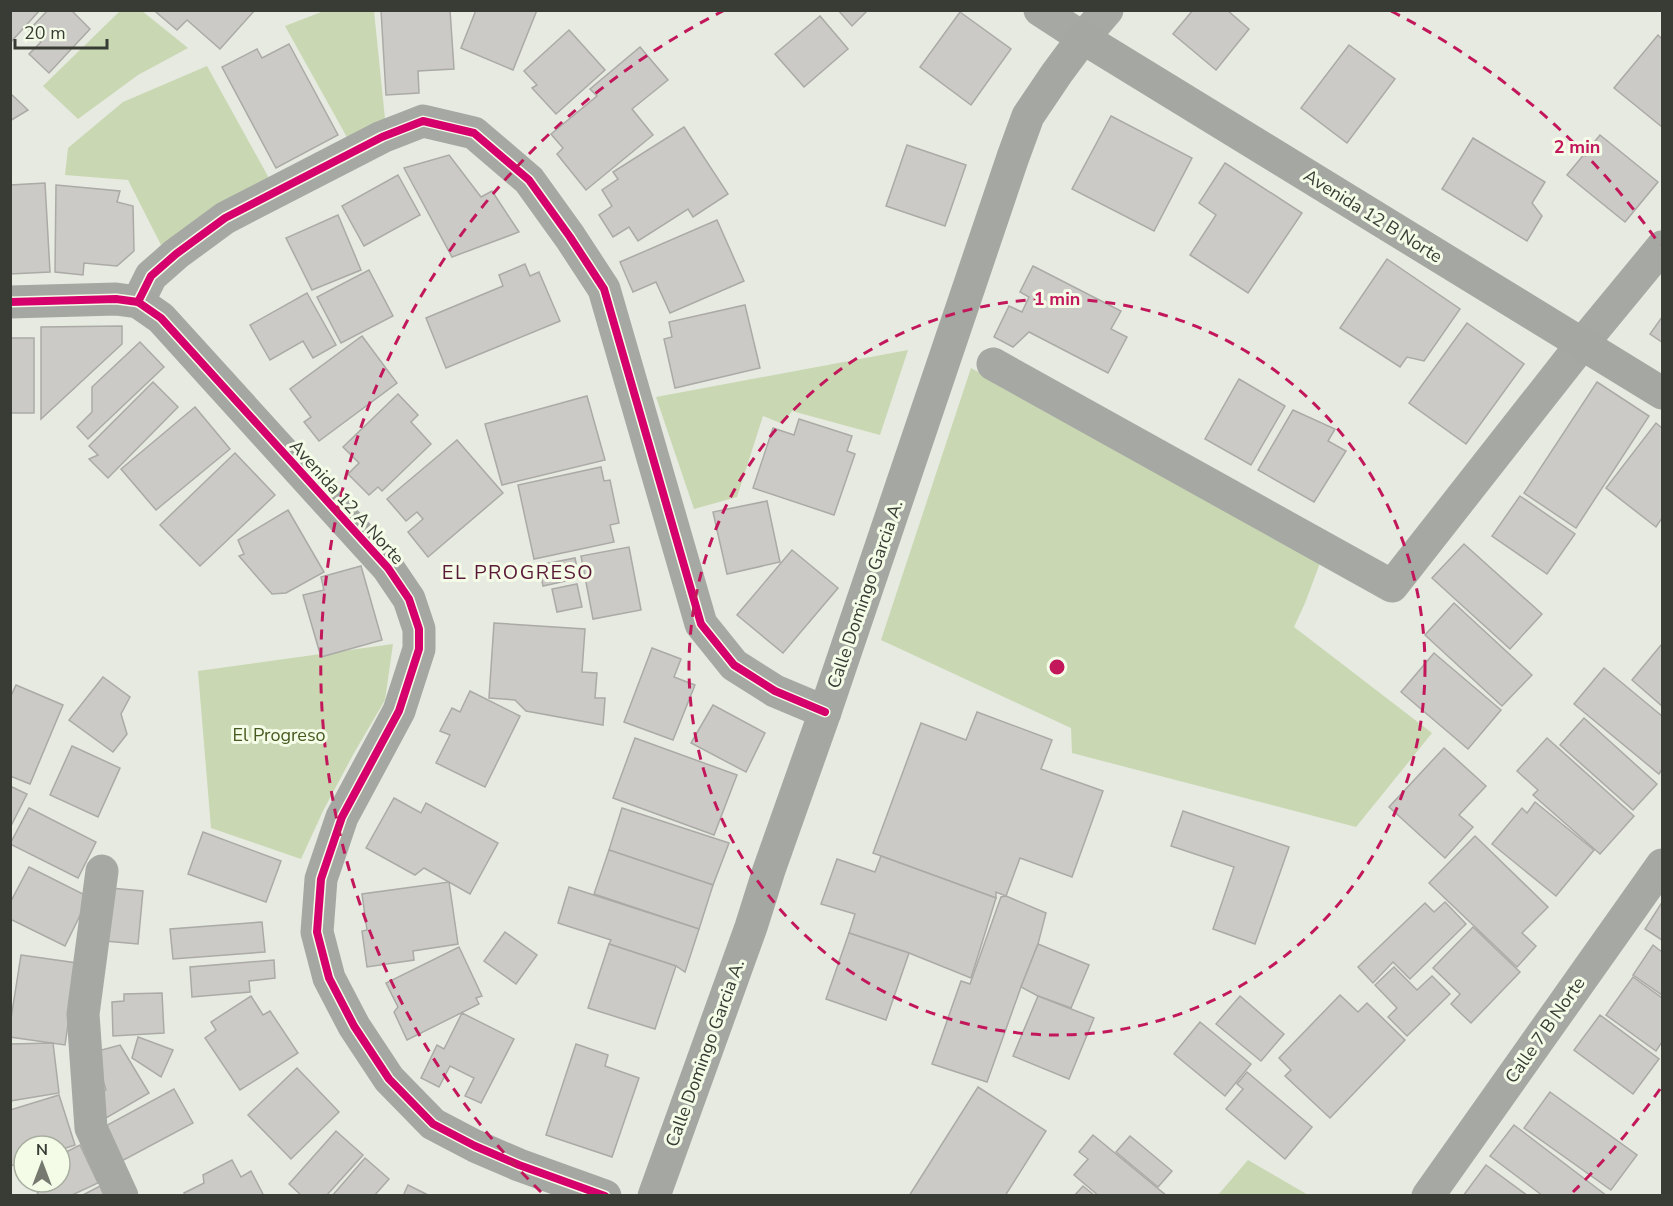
<svg xmlns="http://www.w3.org/2000/svg" width="1673" height="1206" font-family="'Nunito Sans',sans-serif">
	<rect width="100%" height="100%" fill="#e6eae0"/>
	<g fill="#c9d7b3">
		<path d="M120,11H142L188,48L138,75L78,119L43,86Z"/>
		<path d="M324,11H374L385,119L348,139L285,26Z"/>
		<path d="M207,66L270,180L161,245L128,180L65,175L68,148L123,102Z"/>
		<path d="M908,350L880,435L792,411L783,424L763,416L737,497L694,509L656,397Z"/>
		<path d="M971,368L1320,563L1305,603L1294,627L1432,733L1356,827L1072,753L1071,728L881,640Z"/>
		<path d="M393,644L385,700L354,753L323,811L301,859L211,828L198,671Z"/>
		<path d="M1248,1160L1308,1195H1218Z"/>
	</g>
	<g fill="#cccac7" stroke="#abaaa6" stroke-width="1.5">
		<path d="M10,10H40L10,43Z"/>
		<path d="M48,10H71L90,29L49,73L29,54L41,42L29,30Z"/>
		<path d="M157,10H255L220,49L187,20L177,30L156,12Z"/>
		<path d="M381,10H450L454,69L418,71L419,93L386,95Z"/>
		<path d="M476,10H537L513,70L461,48Z"/>
		<path d="M838,10H868L852,26Z"/>
		<path d="M1193,10H1227L1249,29L1216,70L1173,34Z"/>
		<path d="M960,12L1011,49L971,105L920,67Z"/>
		<path d="M820,16L848,49L804,87L775,54Z"/>
		<path d="M569,30L605,70L556,114L532,88L537,85L524,71Z"/>
		<path d="M1658,35L1662,39V127L1614,88Z"/>
		<path d="M289,44L338,135L276,168L222,67L257,49L262,58Z"/>
		<path d="M1349,45L1395,79L1347,143L1301,108Z"/>
		<path d="M640,47L668,80L632,109L653,135L586,190L557,154L563,148L551,134L597,96L590,89Z"/>
		<path d="M10,93L28,110L10,121Z"/>
		<path d="M1111,116L1192,158L1154,231L1072,189Z"/>
		<path d="M684,127L728,194L693,217L688,209L638,241L629,227L613,237L599,215L612,206L602,190L618,179L613,172Z"/>
		<path d="M1600,135L1658,182L1625,222L1567,175Z"/>
		<path d="M1473,138L1545,182L1532,203L1542,216L1527,241L1442,189Z"/>
		<path d="M907,145L966,165L945,226L886,206Z"/>
		<path d="M449,155L481,197L492,191L519,232L452,257L404,168Z"/>
		<path d="M1225,163L1302,213L1248,293L1190,255L1216,215L1199,203Z"/>
		<path d="M398,175L420,215L364,246L342,206Z"/>
		<path d="M45,183L50,272L10,274V185Z"/>
		<path d="M56,185L120,191L117,202L133,206L134,251L117,266L84,263L83,275L55,272Z"/>
		<path d="M338,215L361,270L312,290L286,238Z"/>
		<path d="M717,220L744,281L670,313L656,282L633,292L620,262Z"/>
		<path d="M1387,259L1460,309L1424,361L1407,357L1400,367L1340,328Z"/>
		<path d="M525,264L530,276L539,272L560,321L446,368L426,318L503,286L499,275Z"/>
		<path d="M1033,266L1121,311L1111,329L1127,337L1108,373L1029,332L1013,347L994,337L1009,306L1022,312L1029,297L1020,292Z"/>
		<path d="M369,270L393,316L341,343L317,297Z"/>
		<path d="M307,293L336,345L313,358L303,341L270,360L250,325Z"/>
		<path d="M745,305L760,368L675,388L664,339L672,337L669,322Z"/>
		<path d="M1662,317V342L1650,334Z"/>
		<path d="M1467,323L1524,364L1466,444L1409,403Z"/>
		<path d="M122,326V344L41,419V327Z"/>
		<path d="M362,336L397,383L319,441L304,422L311,417L290,389Z"/>
		<rect x="10" y="338" width="24" height="75"/>
		<path d="M140,342L164,367L88,439L77,427L92,412V387Z"/>
		<path d="M1239,379L1285,406L1251,465L1205,439Z"/>
		<path d="M153,382L178,407L108,478L89,459L98,455L89,446Z"/>
		<path d="M1597,382L1649,416L1576,528L1524,493Z"/>
		<path d="M398,394L418,415L411,422L431,444L382,491L378,487L369,495L348,474L359,463L343,447Z"/>
		<path d="M587,396L605,460L502,485L485,424Z"/>
		<path d="M195,407L230,449L156,510L121,469Z"/>
		<path d="M1293,410L1335,429L1328,441L1346,451L1314,502L1258,470Z"/>
		<path d="M799,419L852,436L847,451L855,454L834,515L753,488L773,428L794,435Z"/>
		<path d="M1656,423L1662,428V518L1656,527L1606,488Z"/>
		<path d="M457,440L503,493L428,557L408,532L423,519L417,512L406,521L387,499Z"/>
		<path d="M235,453L275,495L200,566L160,525Z"/>
		<path d="M601,467L604,481L610,480L619,523L610,525L614,542L534,559L518,485Z"/>
		<path d="M1520,496L1575,534L1547,574L1492,536Z"/>
		<path d="M767,501L780,562L727,574L713,512Z"/>
		<path d="M288,510L324,572L286,593L272,594L239,556L244,554L238,540Z"/>
		<path d="M1464,544L1542,614L1510,649L1432,578Z"/>
		<path d="M629,547L641,610L593,619L581,556Z"/>
		<path d="M792,550L838,588L783,653L737,615Z"/>
		<path d="M575,558L579,578L543,586L539,565Z"/>
		<path d="M361,566L382,640L321,657L303,595L324,590L321,577Z"/>
		<path d="M577,584L582,607L557,612L552,589Z"/>
		<path d="M1454,603L1532,675L1502,706L1425,635Z"/>
		<path d="M494,623L585,629L582,672L597,673L595,698H605L603,725L526,711L515,700L489,698Z"/>
		<path d="M1661,645L1662,647V706L1632,680Z"/>
		<path d="M652,648L681,659L674,677L695,685L673,740L624,722Z"/>
		<path d="M1434,653L1501,710L1468,749L1401,692Z"/>
		<path d="M1604,668L1662,716V769L1659,774L1574,704Z"/>
		<path d="M103,677L130,697L121,714L127,734L113,752L69,720Z"/>
		<path d="M16,685L63,705L30,784L10,776V698Z"/>
		<path d="M470,691L520,716L485,787L436,763L450,735L440,731L452,708L460,712Z"/>
		<path d="M713,705L765,733L746,772L691,743Z"/>
		<path d="M977,712L1052,740L1041,769L1103,791L1072,877L1020,858L1006,896L996,892V898L873,853L921,723L966,740Z"/>
		<path d="M1584,718L1657,784L1633,810L1560,745Z"/>
		<path d="M635,738L737,775L714,835L613,798Z"/>
		<path d="M1547,738L1634,816L1600,854L1533,795L1538,790L1517,771Z"/>
		<path d="M72,746L120,768L98,817L50,795Z"/>
		<path d="M1444,748L1486,786L1459,815L1473,827L1445,858L1389,807Z"/>
		<path d="M10,786L27,794L10,828Z"/>
		<path d="M394,798L421,813L426,803L498,843L470,894L424,868L415,875L366,848Z"/>
		<path d="M1535,802L1594,850L1556,896L1492,844L1522,808L1527,813Z"/>
		<path d="M29,808L96,842L78,878L10,844Z"/>
		<path d="M622,808L729,843L713,885L609,850Z"/>
		<path d="M1183,811L1289,847L1255,944L1213,929L1234,867L1171,846Z"/>
		<path d="M203,832L281,861L266,902L188,874Z"/>
		<path d="M1475,836L1548,907L1522,933L1536,946L1517,967L1429,883Z"/>
		<path d="M609,850L713,885L699,929L594,894Z"/>
		<path d="M881,856L996,898L971,978L909,953L849,933L855,914L821,904L837,859L875,872Z"/>
		<path d="M29,867L89,897L65,946L10,919V903Z"/>
		<path d="M449,882L458,944L413,951L414,960L367,967L362,931L367,930L362,894Z"/>
		<path d="M569,887L699,929L685,972L676,966L609,944L611,940L558,923Z"/>
		<path d="M110,888L143,891L138,944L105,941Z"/>
		<path d="M1006,896L1046,913L1038,944L1021,987L987,1082L932,1064L961,981L970,984L1001,897Z"/>
		<path d="M1445,902L1466,924L1410,979L1393,962L1373,983L1358,967L1425,903L1434,912Z"/>
		<path d="M1661,904L1662,905V940L1645,929Z"/>
		<path d="M262,922L265,952L173,959L170,929Z"/>
		<path d="M1473,927L1520,972L1471,1023L1451,1004L1460,994L1433,968Z"/>
		<path d="M505,932L537,955L516,984L484,961Z"/>
		<path d="M849,933L909,953L886,1020L826,999Z"/>
		<path d="M609,944L676,966L655,1029L588,1008Z"/>
		<path d="M1038,944L1089,965L1071,1008L1038,996L1021,987Z"/>
		<path d="M1653,945L1662,952V995L1633,975Z"/>
		<path d="M459,947L482,996L476,998L479,1004L407,1040L394,1012L398,1007L386,983Z"/>
		<path d="M21,955L77,963L65,1045L10,1037V1025Z"/>
		<path d="M274,960L275,978L249,981L250,992L192,997L190,967Z"/>
		<path d="M1394,967L1417,990L1432,976L1450,994L1407,1036L1388,1017L1397,1008L1375,985Z"/>
		<path d="M1633,977L1662,998V1042L1656,1051L1606,1015Z"/>
		<path d="M162,993L164,1033L113,1036L112,1002L124,1001V994Z"/>
		<path d="M1340,995L1358,1012L1367,1003L1405,1040L1330,1118L1285,1076L1291,1070L1279,1058Z"/>
		<path d="M251,996L263,1015L270,1011L298,1053L240,1090L205,1038L216,1030L211,1022Z"/>
		<path d="M1038,996L1094,1018L1069,1079L1013,1056Z"/>
		<path d="M1240,996L1284,1034L1261,1061L1216,1024Z"/>
		<path d="M462,1013L514,1039L481,1103L465,1096L474,1078L450,1066L439,1087L421,1078L437,1045L444,1049Z"/>
		<path d="M1600,1015L1659,1059L1633,1094L1574,1050Z"/>
		<path d="M1200,1022L1251,1064L1225,1096L1174,1054Z"/>
		<path d="M138,1037L173,1050L161,1077L132,1058Z"/>
		<path d="M53,1043L59,1093L10,1101V1044Z"/>
		<path d="M576,1044L608,1055L605,1066L639,1078L612,1157L546,1135Z"/>
		<path d="M120,1045L149,1093L106,1118L93,1097L106,1090L94,1052Z"/>
		<path d="M297,1068L339,1112L291,1159L248,1115Z"/>
		<path d="M1247,1072L1312,1127L1285,1159L1226,1109L1243,1089L1237,1084Z"/>
		<path d="M978,1087L1046,1131L1005,1196H909Z"/>
		<path d="M174,1089L193,1123L118,1163L100,1129Z"/>
		<path d="M1550,1092L1637,1155L1611,1190L1524,1128Z"/>
		<path d="M59,1095L75,1145L60,1150V1146H24V1162L10,1166V1110Z"/>
		<path d="M1514,1125L1607,1196H1543L1490,1156Z"/>
		<path d="M336,1131L363,1155L326,1196H302L289,1184Z"/>
		<path d="M1093,1135L1167,1196H1099L1074,1175L1088,1159L1079,1152Z"/>
		<path d="M1130,1136L1172,1171L1158,1187L1116,1152Z"/>
		<path d="M80,1145L98,1183L70,1196H39L32,1182H60V1155Z"/>
		<path d="M365,1158L389,1179L374,1196H332Z"/>
		<path d="M232,1160L241,1177L251,1171L264,1196H185L184,1193L204,1183L203,1175Z"/>
		<path d="M1486,1165L1528,1196H1463Z"/>
		<path d="M408,1185L430,1196H403Z"/>
		<path d="M100,1186L104,1196H81Z"/>
		<path d="M1083,1186L1095,1196H1074Z"/>
	</g>
	<g fill="none" stroke-linecap="round" stroke-linejoin="round">
		<g stroke="#a6a8a4" stroke-width="33">
			<path d="M1040,10L1083,38L1107,10"/>
			<path d="M138,302L151,276L176,254L225,218L382,137L423,121L474,133L529,180L570,237L604,289L701,624L734,665L775,691L825,712"/>
			<path d="M993,364L1392,586L1582,344L1662,247"/>
			<path d="M102,871L83,1014L91,1128L122,1196"/>
			<path d="M1428,1196L1662,865"/>
		</g>
		<g stroke="#a5a8a2" stroke-width="33">
			<path d="M10,302L116,299L138,302L161,318L388,568L409,599L419,629V649L399,711L342,817L321,879L317,932L329,978L354,1026L389,1079L433,1124L475,1146L519,1165L605,1196"/>
			<path d="M654,1196L751,927L769,870L825,712L1013,157L1028,116L1057,73L1083,38L1662,393"/>
		</g>
		<defs>
			<g id="cycleway">
				<path d="M10,302L116,299L138,302L161,318L388,568L409,599L419,629V649L399,711L342,817L321,879L317,932L329,978L354,1026L389,1079L433,1124L475,1146L519,1165L605,1196"/>
				<path d="M138,302L151,276L176,254L225,218L382,137L423,121L474,133L529,180L570,237L604,289L701,624L734,665L775,691L825,712"/>
			</g>
		</defs>
		<use href="#cycleway" stroke="#f4fce8" stroke-width="11"/>
		<use href="#cycleway" stroke="#d6006c" stroke-width="8"/>
	</g>
	<g fill="none" stroke="#c2185b" stroke-width="3" stroke-dasharray="10 8">
		<circle cx="1057" cy="667" r="368"/>
		<path d="M1660 1089A736 736 0 0 1 1573 1192M541 1192A736 736 0 0 1 723 11M1391 11A736 736 0 0 1 1660 245"/>
	</g>
	<g text-anchor="middle" stroke-width="6" stroke-linejoin="round" paint-order="stroke">
		<g font-size="18" fill="#383c34" stroke="#f4fce8">
			<text transform="translate(1373 216) rotate(32)" y="6">Avenida 12 B Norte</text>
			<text transform="translate(347 502) rotate(48)" y="6">Avenida 12 A Norte</text>
			<text transform="translate(865 594) rotate(-71)" y="6">Calle Domingo Garcia A.</text>
			<text transform="translate(1545 1030) rotate(-55)" y="6">Calle 7 B Norte</text>
			<text transform="translate(705 1053) rotate(-70)" y="6">Calle Domingo Garcia A.</text>
		</g>
		<g font-size="18" fill="#465a1f" stroke="#f4fce8">
			<text x="279" y="741">El Progreso</text>
		</g>
		<g font-size="20" letter-spacing="1.5" fill="#5a1937" stroke="#f4fce8">
			<text x="518" y="579">EL PROGRESO</text>
		</g>
	</g>
	<circle cx="1057" cy="667" r="9" fill="#c2185b" stroke="#f4fce8" stroke-width="3"/>
	<g font-size="18" text-anchor="middle" font-weight="bold" fill="#c2185b" stroke="#f4fce8" stroke-width="6" stroke-linejoin="round" paint-order="stroke">
		<text x="1577" y="153">2 min</text>
		<text x="1057" y="305">1 min</text>
	</g>
	<rect width="1673" height="1206" fill="none" stroke="#383c34" stroke-width="24"/>
	<g transform="translate(42 1164)"><circle r="28" fill="#f4fce8" stroke="#a9afa0" stroke-width="1.5"/>
	<path d="M0-4.5L10 22L0 15L-10 22Z" fill="#757970"/>
	<text y="-9" font-size="16" font-weight="bold" text-anchor="middle" fill="#383c34">N</text>
	</g>
	<path d="M15 39v9h92v-9" fill="none" stroke="#383c34" stroke-width="3"/>
	<text x="24" y="39" font-size="18" fill="#383c34" stroke="#f4fce8" stroke-width="4.5" paint-order="stroke">20 m</text>
</svg>
